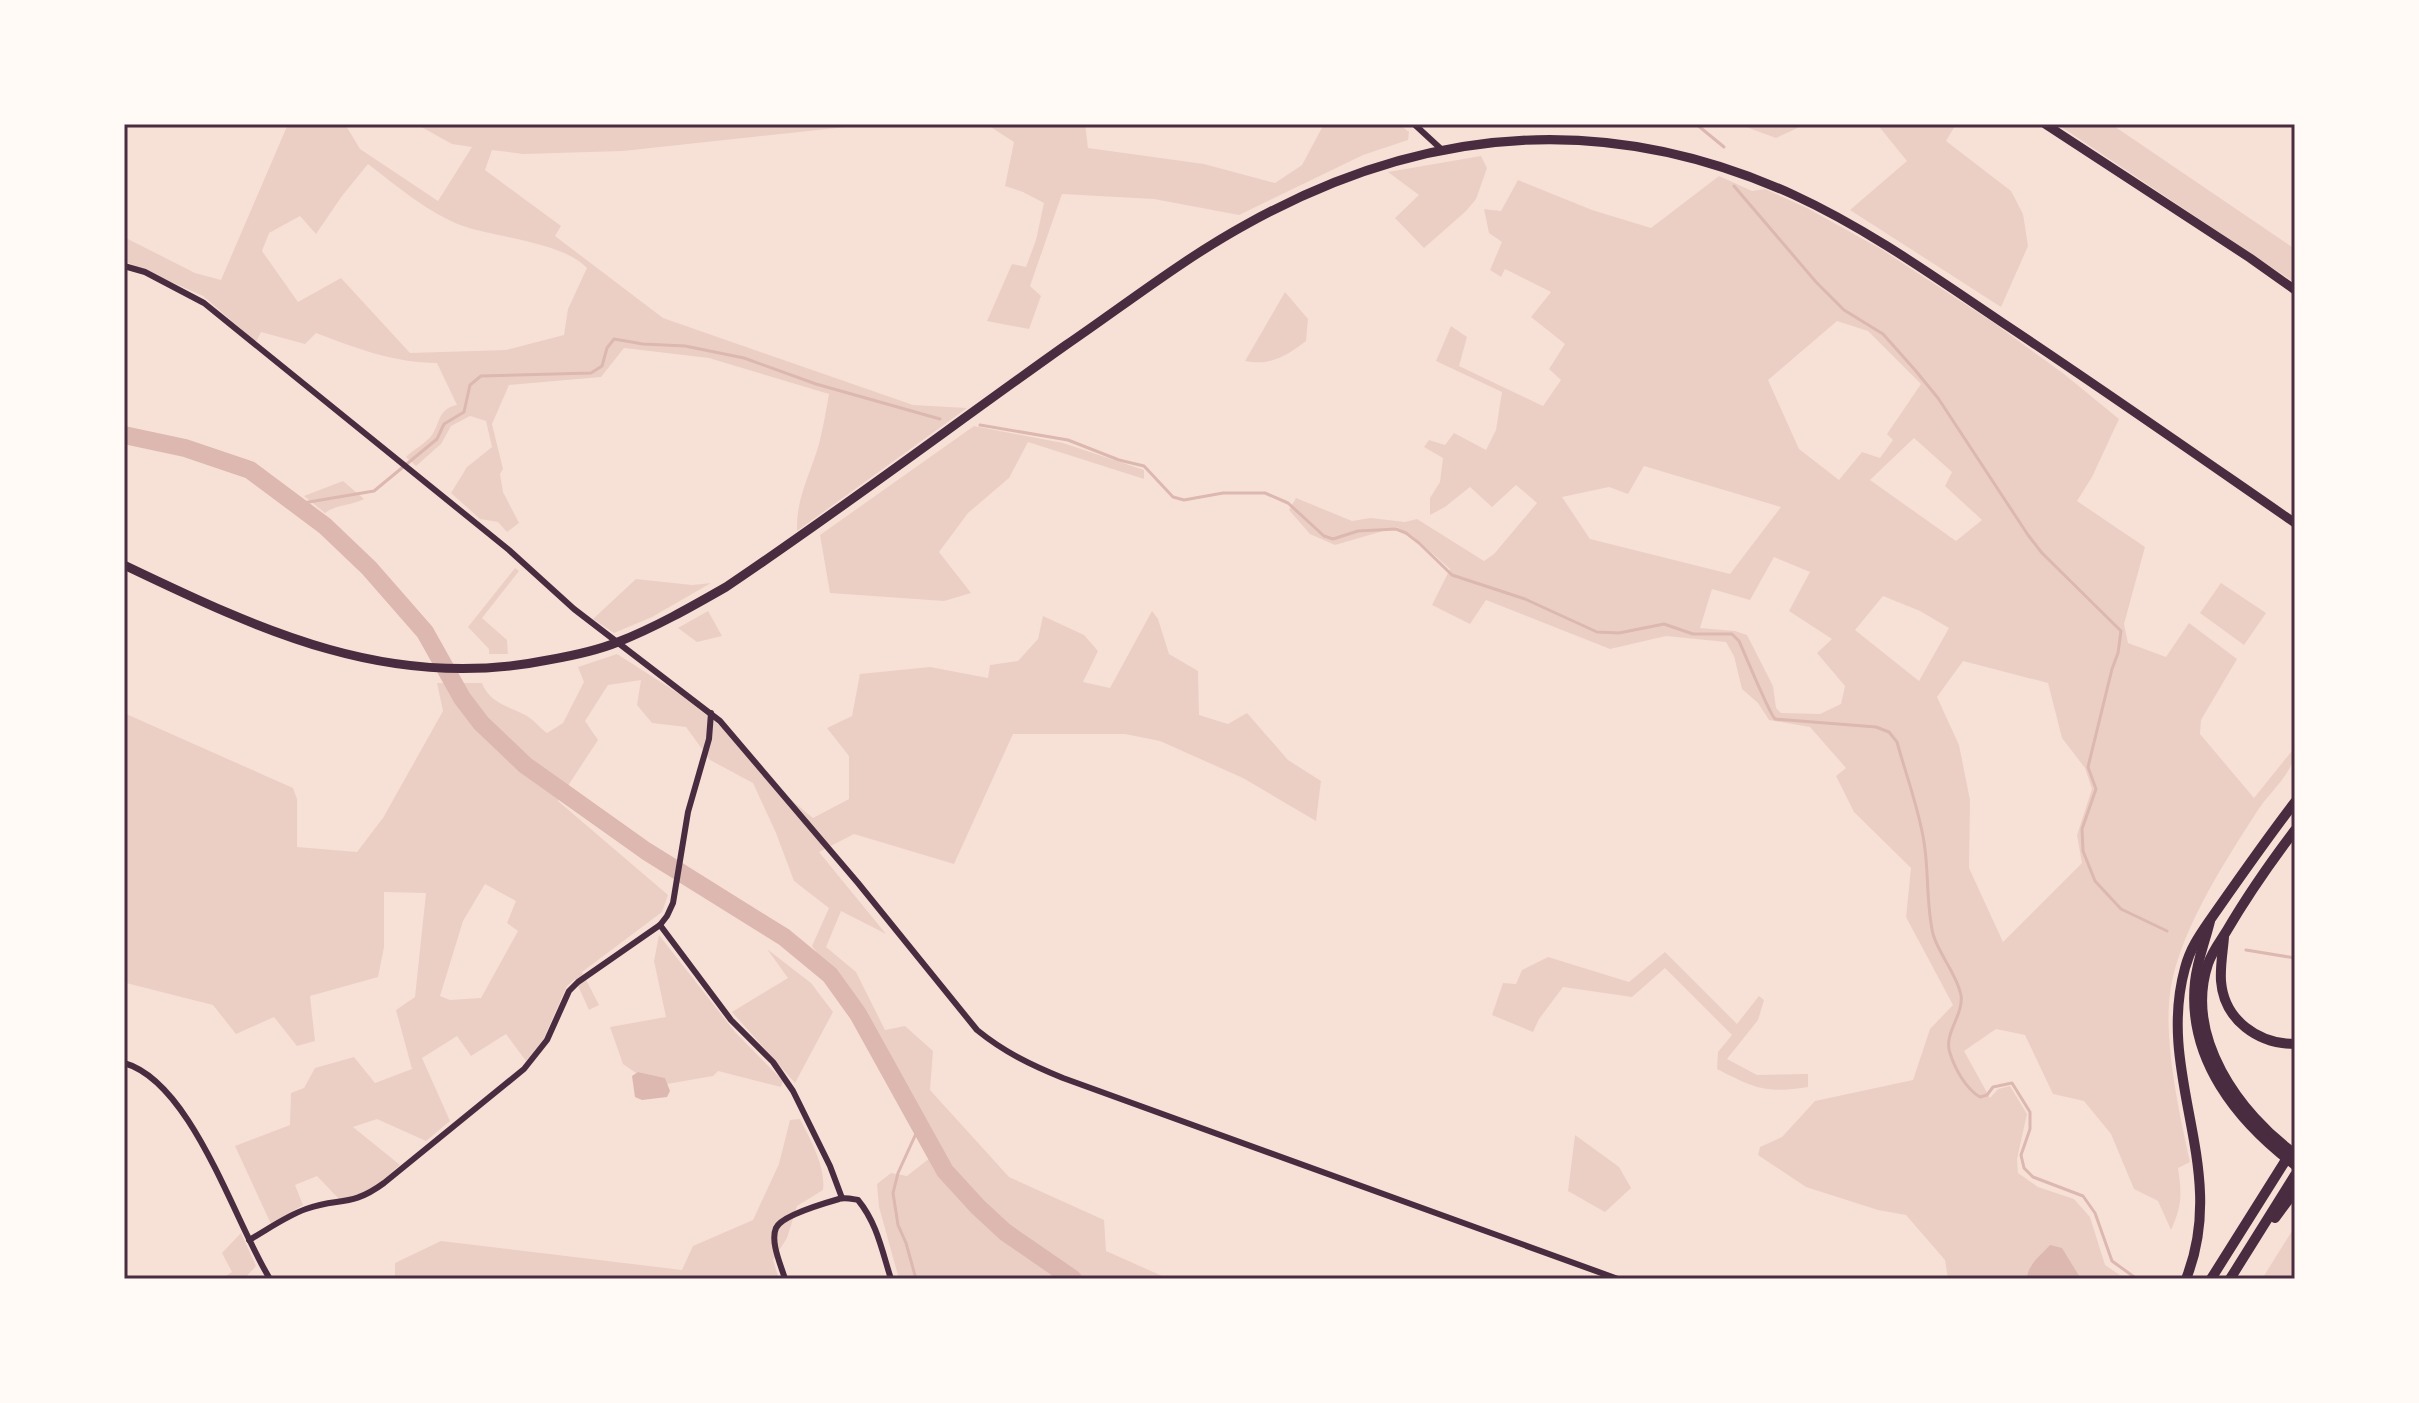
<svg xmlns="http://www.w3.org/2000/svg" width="2419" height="1403" font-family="'Noto Sans',sans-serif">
	<rect width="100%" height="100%" fill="#f7e1d7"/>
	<g fill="#ebcfc5" fill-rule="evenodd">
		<path d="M288,124H345L360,149L438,201L472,147L452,144L416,124H874L623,151L523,154L492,150L485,170L561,226L555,236L663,318L913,405L967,408L797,531C796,498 810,475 819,444C823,428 826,411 829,394L709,358L624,348L601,377L509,385L492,424L503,469L500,474L503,492L519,523L507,532L498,522L480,519L451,493L467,467L492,447L486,421L470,416L451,426L441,444L416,466L406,457C413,450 426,443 432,435C441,421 438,409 457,405L437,363C395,363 355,348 316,333L305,344L261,332L256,342L203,296L124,261V237L195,273L221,280ZM368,164C397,186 428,213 463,226C498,238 562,242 587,268L568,309L564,335L506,350L410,353L341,278L298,302L262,251L269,233L300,216L316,234L342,196Z"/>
		<path d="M986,124H1085L1088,148L1204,164L1275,183L1302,165L1324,124H1399L1409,132L1408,140L1363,155L1239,215L1154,199L1062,194L1030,286L1041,296L1029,329L987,321L1012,264L1026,267L1036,240L1044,203L1023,192L1005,186L1014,142Z"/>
		<path d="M1738,124H1806L1776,138Z"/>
		<path d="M1877,124H1956L1946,141L2011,191L2023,214L2028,246L2001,307L1850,210L1907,161Z"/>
		<path d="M2057,124H2111L2295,249V283Z"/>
		<path d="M1481,156L1487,168L1476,199L1466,211L1424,248L1395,218L1419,195L1388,172Z"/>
		<path d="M1719,176L1752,191L1765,189L1807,208L1881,249L1994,323L2064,374L2119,419L2092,477L2077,501L2145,547L2124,624L2128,643L2166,657L2189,623L2237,659L2201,720L2200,734L2254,798L2295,747C2295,774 2270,790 2256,813C2224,863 2185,923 2172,981C2161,1033 2179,1111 2190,1162L2178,1168C2182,1194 2182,1206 2171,1230L2158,1201L2134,1189L2111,1134L2084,1101L2053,1094L2025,1035L1996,1029L1964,1051L1990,1098L1998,1089L2010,1086L2027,1114L2017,1159L2018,1173L2038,1187L2074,1199L2090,1217L2105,1265L2126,1279H1948L1945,1260L1906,1215L1878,1210L1806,1187L1758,1155L1760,1147L1782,1137L1815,1101L1913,1080L1930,1029L1953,1005L1906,917L1911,868L1854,812L1836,776L1846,768L1810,727L1769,720L1758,703L1742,689L1734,656L1726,642L1666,636L1610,649L1486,600L1470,624L1432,605L1450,569L1413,536L1397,527L1335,545L1310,534L1289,510L1296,498L1352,521L1371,518L1405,522L1417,519L1484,561L1494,554L1537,503L1516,485L1492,507L1470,487L1445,507L1430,515V498L1440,482L1443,458L1424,447L1429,440L1445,445L1454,433L1486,450L1496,430L1502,392L1436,361L1451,326L1467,337L1459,366L1543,406L1561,380L1549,369L1565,344L1531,317L1551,292L1505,269L1501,277L1490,270L1502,242L1489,233L1484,209L1501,211L1518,180L1592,210L1651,228ZM1837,321L1868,331L1921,384L1887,434L1893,440L1880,458L1862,452L1839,480L1799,449L1768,380ZM1914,438L1952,472L1945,486L1982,520L1956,541L1870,480ZM1644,466L1781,507L1730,574L1590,539L1562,497L1609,487L1628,494ZM1774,557L1810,572L1789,611L1832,639L1817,653L1845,686L1841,704L1820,714L1781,713L1776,708L1773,686L1747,635L1735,631L1700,628L1712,589L1750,600ZM1883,596L1920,611L1949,628L1919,681L1855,630ZM1963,661L2048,683L2062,738L2085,768L2092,789L2077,835L2082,863L2003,942L1969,868L1970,800L1959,745L1937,697Z"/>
		<path d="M1285,292L1308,319L1306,341C1286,356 1271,366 1245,361Z"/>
		<path d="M974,426L1063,443L1144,470V479L1028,442L1009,478L968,513L939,552L971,593L944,601L830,593L820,535Z"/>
		<path d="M343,481L364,499C350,506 337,504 325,513L304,496Z"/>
		<path d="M515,568L519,571L482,618L507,640L508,654H489V649L468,627Z"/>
		<path d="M636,579L692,585L711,583L652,617L614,633L593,619Z"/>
		<path d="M2221,583L2266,613L2244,645L2200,613Z"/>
		<path d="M708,611L722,636L697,642L678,628Z"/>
		<path d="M1152,611L1158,619L1169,654L1198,671L1199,715L1228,724L1247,713L1288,760L1321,781L1316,821L1243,778L1160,741L1125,734H1013L954,864L854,834L819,852L886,934L841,911L826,947L856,972L885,1030L905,1026L933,1051L930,1090L1009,1177L1104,1220L1106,1251L1169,1279H899L879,1207L877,1184L891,1173L907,1176L940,1150L868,1021L812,946L829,908L794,881L776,833L753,783L710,760L686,727L652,723L637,705L641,680L608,685L585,721L598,740L558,801L668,895L662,912L582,972L599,1005L589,1010L575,979L567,986L543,1040L526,1061L506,1034L471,1056L457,1036L422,1058L450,1121L426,1141L377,1119L353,1127L400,1165C382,1180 364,1201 339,1199L317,1176L295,1185L303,1205L271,1224L235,1146L290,1125L291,1093L304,1088L315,1068L354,1057L375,1083L412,1069L396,1010L415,997L426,893L384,892V947L378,977L310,996L315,1041L297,1046L274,1017L236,1034L213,1005L126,983L124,967V713L293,788L297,799V847L357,852L383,818L443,711L437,683H482C490,704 509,706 527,716C534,720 540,728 547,733L563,723L584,682L578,667L617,654L681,695L719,725L765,778L813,818L849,799V756L827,728L852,716L860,674L930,667L988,678L990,665L1018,661L1038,639L1043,616L1084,635L1098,651L1083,682L1110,688ZM485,884L516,901L507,923L518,931L481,998L450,1000L440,996L463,921Z"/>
		<path d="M659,935L735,1032L783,1081L781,1087L718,1071L713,1076L667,1084L665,1078L638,1072L636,1073L623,1064L610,1027L666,1017L654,961Z"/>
		<path d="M767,949L811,983L833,1012L795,1083L732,1012L788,978Z"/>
		<path d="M1665,952L1737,1024L1759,996L1764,1000L1758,1020L1727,1059L1757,1075L1808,1074V1087C1766,1094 1754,1088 1717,1069L1718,1052L1732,1035L1665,968L1632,997L1563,987L1539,1019L1533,1032L1492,1015L1503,983L1516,984L1522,970L1548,957L1629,982Z"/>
		<path d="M800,1119C810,1139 826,1167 823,1190L797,1206L787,1238L773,1260L779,1279H395V1263L441,1241L682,1270L693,1246L753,1220L779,1164L790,1120Z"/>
		<path d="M1575,1135L1619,1167L1631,1188L1605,1212L1568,1191Z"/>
		<path d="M2295,1226V1279H2262Z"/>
		<path d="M241,1233L256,1266L244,1279H221L232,1272L222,1253Z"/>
	</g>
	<g fill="#dcb8b0">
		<path d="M638,1072L665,1078L670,1091L667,1097L642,1100L635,1097L632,1076Z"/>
		<path d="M2050,1245L2062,1248L2081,1279H2027C2027,1265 2041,1255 2050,1245Z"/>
	</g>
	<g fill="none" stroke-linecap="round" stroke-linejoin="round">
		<g stroke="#dcb8b0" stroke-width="3">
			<path d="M1696,124L1724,147"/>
			<path d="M1734,186L1816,282L1844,310L1883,334L1915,370L1938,398L2028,535L2042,553L2121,631L2118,653L2112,669L2088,767L2096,789L2082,829L2083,851L2095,881L2121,909L2167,931"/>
			<path d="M980,425L1068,440L1119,460L1144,466L1173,497L1184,500L1223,493H1265L1288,503L1324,536L1333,539L1358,531L1396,529L1406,533L1419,543L1452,575L1525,599L1597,632L1619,633L1664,624L1693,634H1732L1739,641C1745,654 1769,713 1775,719L1876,727L1889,732L1897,742C1906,775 1919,809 1924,842C1929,872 1926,904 1933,934C1939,955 1957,974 1961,995C1964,1015 1943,1034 1950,1053C1955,1069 1966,1089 1980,1097L1987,1095L1993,1087L2012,1083L2030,1112V1129L2021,1155L2024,1168L2033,1177L2083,1196L2095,1213L2112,1261L2137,1279"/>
			<path d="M297,504L374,491L437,439L444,424L464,412L470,385L481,376L591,373L602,366L607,348L614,339L643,344L685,346L744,358L816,384L940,419"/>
			<path d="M2246,950L2295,958"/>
			<path d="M916,1279L906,1243L898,1225L893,1193L898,1173L919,1127"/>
		</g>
		<path stroke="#dcb8b0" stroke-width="18" d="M124,435L185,448L250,470L325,526L369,568L425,632L462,698L481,723L525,765L646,851L784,937L830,975L858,1014L945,1171L978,1207L1005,1232L1073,1279"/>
		<g stroke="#4a2c40" stroke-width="6">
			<path d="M1414,124L1440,148"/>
			<path d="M124,266L145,272L204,303L509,550L574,609L720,721L858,883L977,1030C1004,1052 1031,1065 1063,1078L1618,1279"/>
			<path d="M660,925L731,1020L773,1062L793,1091L830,1166L842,1198"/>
			<path d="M124,1063C192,1082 234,1221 270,1279"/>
			<path d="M249,1240C267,1230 286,1216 306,1209C339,1197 350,1208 384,1183L524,1069L547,1040L569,991L578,982L660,925L667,916L673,903L688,812L709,739L711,713"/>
			<path d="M785,1279C781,1265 770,1242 776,1228C781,1216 825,1203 839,1199C845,1197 852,1199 858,1200C877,1223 882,1251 891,1279"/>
		</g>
		<g stroke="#4a2c40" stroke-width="9">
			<path d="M2045,124L2250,258L2295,290"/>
			<path d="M124,565C262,631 391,692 548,660C571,656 596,651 618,642C656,627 691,607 726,587C842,509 953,425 1066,345C1126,304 1183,259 1247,224C1425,125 1607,110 1794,195C1868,229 1936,278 2003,323C2101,388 2198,456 2295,523"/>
		</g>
		<g stroke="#4a2c40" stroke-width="10">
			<path d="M2295,830C2270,863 2247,896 2226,932C2219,943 2212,952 2208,964C2184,1037 2239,1113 2295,1154"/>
			<path d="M2210,921C2205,942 2197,961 2195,982C2187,1059 2237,1121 2295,1165"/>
			<path d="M2224,937C2223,951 2220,966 2221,981C2224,1020 2258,1044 2295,1044"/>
			<path d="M2275,1218L2295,1191"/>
			<path d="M2186,1279C2230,1169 2155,1076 2185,968C2190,949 2199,936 2210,920C2238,880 2265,841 2295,802"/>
			<path d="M2211,1279L2289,1155"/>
			<path d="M2230,1279L2295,1175"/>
		</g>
	</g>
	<rect width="2419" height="1403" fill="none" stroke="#fffaf5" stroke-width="252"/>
	<rect x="126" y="126" width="2167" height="1151" fill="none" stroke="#4a2c40" stroke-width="3"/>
</svg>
